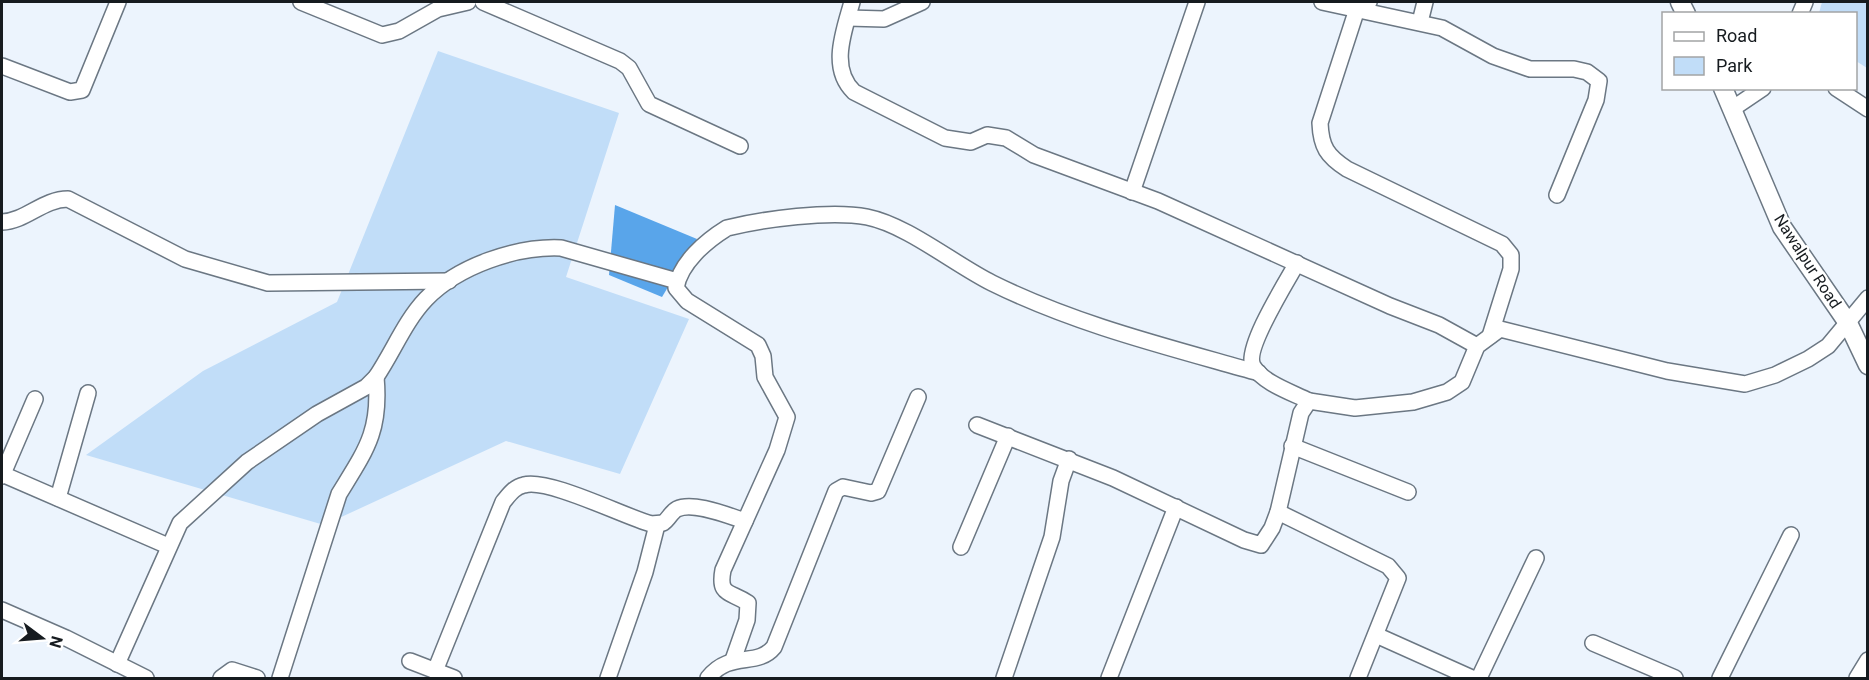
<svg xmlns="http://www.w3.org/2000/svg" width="1869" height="680" font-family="Roboto,sans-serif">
	<rect width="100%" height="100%" fill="#ecf4fd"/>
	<g fill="#c1ddf8">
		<path d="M1822,2H1867V68L1856,61V14L1819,13Z"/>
		<path d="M438,51L619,113L566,277L689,319L620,474L506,441L324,525L86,455L203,371L337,302Z"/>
	</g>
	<path fill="#59a5ea" d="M615,205L697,239L662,297L609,275Z"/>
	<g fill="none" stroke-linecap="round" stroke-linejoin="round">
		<defs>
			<g id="minor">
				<path d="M301,2L382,35L399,31L438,9L468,2"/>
				<path d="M483,2L620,61L629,68L649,104L740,146"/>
				<path d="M852,2C844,31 829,68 854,92L945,138L971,142L987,135L1006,138L1034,155L1158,201L1390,306L1439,325L1477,346"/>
				<path d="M1322,2L1442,28L1493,56L1530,69H1574L1587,72L1599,81L1596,100L1557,195"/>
				<path d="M1369,2L1357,9L1320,123C1321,147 1327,156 1347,169L1502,244L1511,255V269L1490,336"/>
				<path d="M1800,14L1805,2"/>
				<path d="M848,18L884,19L922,2"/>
				<path d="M1420,22L1425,2"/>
				<path d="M2,66L70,92L82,90L118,2"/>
				<path d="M1836,88L1868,109"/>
				<path d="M1732,109L1763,88"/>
				<path d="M1132,192L1197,2"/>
				<path d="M2,222C26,221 43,199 68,199L185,259L268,283L449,281"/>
				<path d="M1297,263C1287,281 1244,349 1253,366C1263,383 1291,392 1309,401"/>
				<path d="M977,425L1113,478L1244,540L1261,545L1272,528L1278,512L1301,413L1309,401L1355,408L1413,402L1447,392L1462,382L1477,346L1500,329L1667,371L1745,384L1775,375L1808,359L1828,346L1868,298"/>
				<path d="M1292,446L1408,492"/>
				<path d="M2,474L168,546"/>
				<path d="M2,476L35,399"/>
				<path d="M58,498L88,393"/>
				<path d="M1278,512L1388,566L1398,578L1358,678"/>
				<path d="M961,547L1008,436"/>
				<path d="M2,610L66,638L146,678"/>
				<path d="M1376,635L1472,678"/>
				<path d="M1593,643L1675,678"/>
				<path d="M733,660L747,620L748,603C730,591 718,596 723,570L777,450L787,417L765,377L763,356L758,345L687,301L676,288C680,263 706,241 727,228C764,219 830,210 867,217C907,225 954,264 992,283C1077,325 1168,347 1259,373"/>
				<path d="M410,661L454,678"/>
				<path d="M117,664L180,523L247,462L317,414L366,387L376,377C393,352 405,321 426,299C458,266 516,246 561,248L677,281"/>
				<path d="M435,671L503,502C509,495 514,487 524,485C548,478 623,516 651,524L663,523C669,519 671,512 677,509C693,501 729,516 745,521"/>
				<path d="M221,678L232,670L257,678"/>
				<path d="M280,678L339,494C366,450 381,431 376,377"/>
				<path d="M608,678L645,572L657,525"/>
				<path d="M708,678C730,650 757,668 774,647L836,491L843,487L871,493L878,491L918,397"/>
				<path d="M1004,678L1052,537L1061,481L1069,459"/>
				<path d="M1109,678L1176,507"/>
				<path d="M1479,678L1536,558"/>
				<path d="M1720,678L1791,535"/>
				<path d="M1857,678L1868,660"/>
			</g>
			<g id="tertiary">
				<path d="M1680,2L1686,14"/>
				<path d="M1723,88L1782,227L1848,323L1868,365"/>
			</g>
		</defs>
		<use href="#minor" stroke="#6b7783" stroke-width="18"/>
		<use href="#tertiary" stroke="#6b7783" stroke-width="21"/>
		<use href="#minor" stroke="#fff" stroke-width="15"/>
		<use href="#tertiary" stroke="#fff" stroke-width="18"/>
	</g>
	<g text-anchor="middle" stroke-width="4.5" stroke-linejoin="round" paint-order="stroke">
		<g font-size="16" fill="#161b1f" stroke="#fff">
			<text transform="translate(1808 261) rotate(57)" y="6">Nawalpur Road</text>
		</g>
	</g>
	<rect width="1869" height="680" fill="none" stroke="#161b1f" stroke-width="6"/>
	<rect x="1662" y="12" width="195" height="78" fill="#ffffff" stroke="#a2a4a5" stroke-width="1.5"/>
	<rect x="1674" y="32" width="30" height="9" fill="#ffffff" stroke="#a2a4a5" stroke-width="1.5"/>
	<text x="1716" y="42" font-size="18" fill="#161b1f">Road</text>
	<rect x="1674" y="57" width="30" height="18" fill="#c1ddf8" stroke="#a2a4a5" stroke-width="1.5"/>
	<text x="1716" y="72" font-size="18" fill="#161b1f">Park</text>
	<g transform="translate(42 638) rotate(106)" stroke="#ffffff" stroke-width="4.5" paint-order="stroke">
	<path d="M0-4.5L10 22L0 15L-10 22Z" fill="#161b1f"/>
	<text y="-9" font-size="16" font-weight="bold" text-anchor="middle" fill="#161b1f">N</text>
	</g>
</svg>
